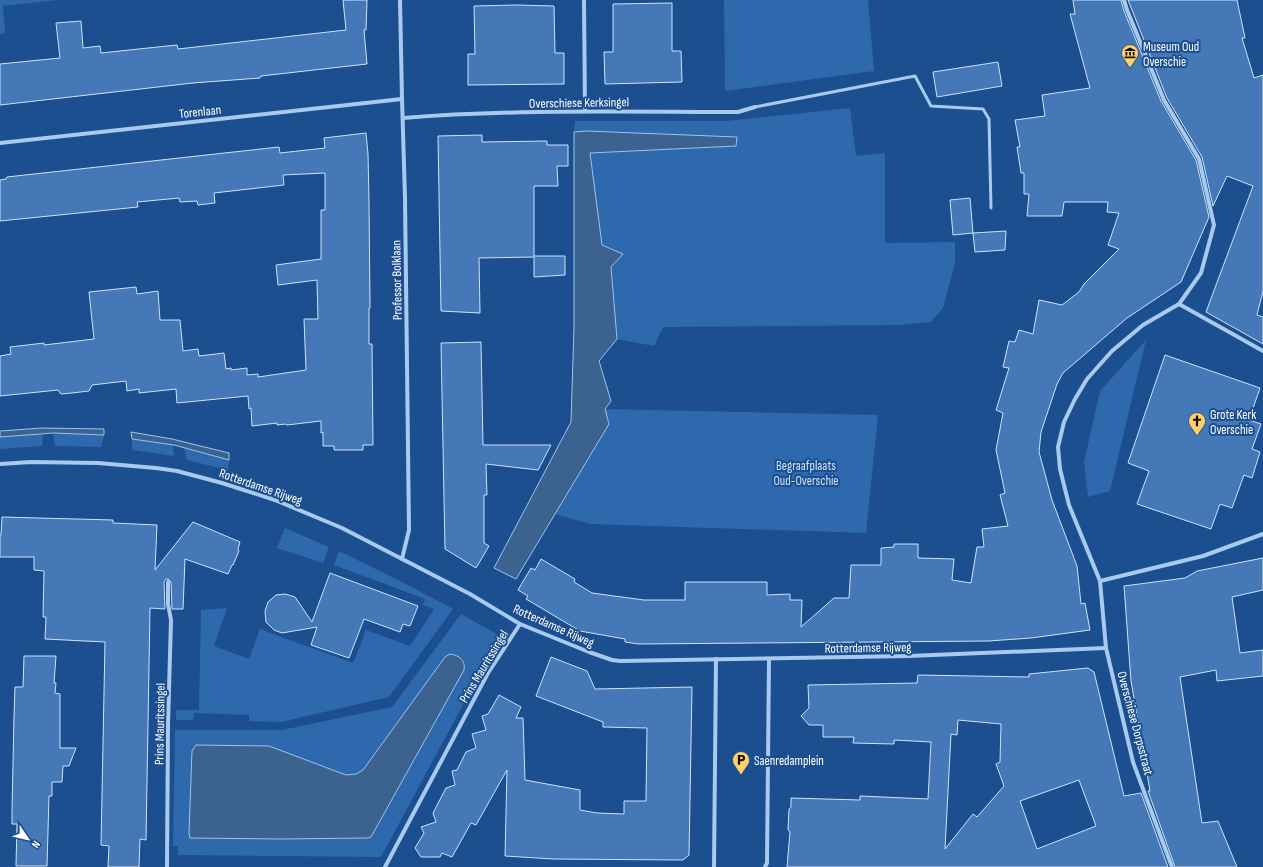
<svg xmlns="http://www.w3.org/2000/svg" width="1263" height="867" font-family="'Sofia Sans Condensed',sans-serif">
	<rect width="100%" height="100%" fill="#1b4f8f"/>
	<g fill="#2e69ad" fill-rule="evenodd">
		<path d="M0,0H58L3,6L5,33L0,34Z"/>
		<path d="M724,0H868L874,71L725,91Z"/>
		<path d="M850,108L856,156L885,153V243L955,242V263L943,308L931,322L901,325L663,327L654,346L617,339L611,267L602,246L590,153L736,146L737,137L586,131L574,132L575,121H726Z"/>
		<path d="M1146,340L1110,491L1088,497L1084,462L1100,391Z"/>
		<path d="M605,409L878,415L866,533L590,524L555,514L609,424Z"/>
		<path d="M54,433L104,435L101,447L55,446L53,435Z"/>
		<path d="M42,434L43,438L42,446L0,449V437Z"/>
		<path d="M132,439L173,445L174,456L132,450Z"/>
		<path d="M184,448L229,460L228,470L187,460Z"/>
		<path d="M285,528L329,547L323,563L277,548Z"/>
		<path d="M339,551L400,581L453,609L389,697L281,722L249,721V715L194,713L193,720H176V710H199L201,610L227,608L214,646L249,659L260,629L353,663L366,630L410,646L434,609L423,605L425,599L334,565Z"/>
		<path d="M461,614L500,636L381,857L178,855V846H173L175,730H282L392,707ZM462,659L465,664L464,670L371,837L367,838L281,839L347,775L356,774L363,770Z"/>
	</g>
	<g fill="#3c6290" stroke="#9cc4f0">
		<path d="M586,131L737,137L736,146L590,153L602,245L623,254L611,267L617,339L599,361L611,401L605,409L609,424L516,579L494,568L571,422L574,327V132Z"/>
		<path d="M42,428L104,429V435L54,433L0,437V431Z"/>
		<path d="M131,432L172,439L229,453V460L174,445L132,439Z"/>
		<path d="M450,654C459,655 466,661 464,670L371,837L367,838L281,839L190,838L189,833L192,751L196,745L269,746L346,775L356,774L363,770L445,657Z"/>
	</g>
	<g fill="#4478b7" stroke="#cfe3fa" fill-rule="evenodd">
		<path d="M343,0H367L366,30H364L367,64L261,76L260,78L193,83L0,105V64L60,58L56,23L81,21L83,48L100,46L101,53L167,46L177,45L178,49L346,30Z"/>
		<path d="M1073,0H1121L1124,11L1161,101L1196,160L1209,217L1181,282L1127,318L1063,373L1057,384L1041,432L1039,452L1052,500L1077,566L1081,604L1085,603L1090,630L1031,638L989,641L639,644L625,642V639L580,631L526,599L528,596L518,590L531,568L535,570L541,559L575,579L574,582L592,593L644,600H685V582H767V595L790,594V600H802L801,627L834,598H849L851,565H881V548L894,547V544H918V558L954,559L952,580L971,583L977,547H984L982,529L1008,526L1000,495L1005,493L996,450L1003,413L996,410L1009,368L1003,367L1009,341L1015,342L1019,330L1033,334L1039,300L1062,305L1079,292L1084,284L1119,249L1108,245L1119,213L1107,212L1108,202H1064L1062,216H1027L1029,194H1024V173H1021L1017,147H1020L1015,120L1045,116L1042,95L1090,88L1070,14H1075Z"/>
		<path d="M1128,0H1237L1245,38H1242L1254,78L1263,75V291L1257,315L1263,317V344L1206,312L1253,186L1227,176L1213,206L1202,157L1167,98Z"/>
		<path d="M672,3V51H681L682,82L605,84L604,52H613V4Z"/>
		<path d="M516,5L554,6L555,53H564V84L468,85V54H475L474,6Z"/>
		<path d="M998,62L1002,86L937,97L933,72Z"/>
		<path d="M366,133L368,154L369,201L370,308H369V344H372L373,445H363V450H334V446H323V432L321,433V421L287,425L286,424L277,425V423L252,426L251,408L249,409L248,396L177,403L176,389L139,393V389L127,391L126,381L92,385L89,391L72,393L61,394L58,390L0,396V356L11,354L10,347L44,343V345L94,339L89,292L136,287L137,294L158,291L160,320H180L183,351L198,349L199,356L224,353L226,369L231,368V370L247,368V375L258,374V377L306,370L304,319H318L317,280L278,285L276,265L321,259V210H325V173L283,175L284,185L214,193L215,203L198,205L197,201L180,202L179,198L137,202L138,207L0,221V180L6,179L7,177L279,147L280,153L325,148L324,138Z"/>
		<path d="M482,135V142L547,141V145H568V166H557L558,186H534V256H565V275L534,277V257L479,258L480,313L441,311L438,136Z"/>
		<path d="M970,198L973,233L1006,231L1005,250L975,252L973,233L953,235L950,200Z"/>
		<path d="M481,342L483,445H551L538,470L486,464L487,495H484V543L489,546L476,568L445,549L441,343Z"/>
		<path d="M1165,355L1260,388L1249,420L1261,424L1252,449L1260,452L1252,478L1244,475L1232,508L1220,504L1211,529L1137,504L1149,471L1128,463Z"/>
		<path d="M2,517L113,520V523L157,525L155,570L193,522L240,542L238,549L239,551L233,565H232L228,574L185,559L183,609H172L171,582L168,579H166L164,582L165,609L150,608L146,840L140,839L139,867H108L109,846L101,845L105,642L45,639L46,617H43L44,571L34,570V557H0V535H1Z"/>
		<path d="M1263,558V590L1232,597L1240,653L1263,650V676L1217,681L1216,670L1180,677L1202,823L1218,821L1237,867H1175L1148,791H1150L1131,681L1124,586L1185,578L1197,571Z"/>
		<path d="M330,573L418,606L410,626L403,624L400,632L364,619L349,658L311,645L317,627L282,633L274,630L266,622L265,611L268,602L276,595L285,594L295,597L312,622Z"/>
		<path d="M24,656H56L54,683H56L55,693L60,694V748H76L69,766H63L62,782H52V796H49L47,866H16L17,824H12V811L14,716L15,687H23Z"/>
		<path d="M551,657L587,671L595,689L692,687L689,855L683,860L553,859L505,856L507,770L476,825L471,823L452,857L442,853L440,857H421L415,848L424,833L421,827L436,822L433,813L446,788L455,785L452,771L457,770L466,752L476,748L472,734L486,730L482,716L488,714L499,695L521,707L516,718H523L525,780L580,790V810L597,813L624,814V801H646L647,728L603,727V722L536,696Z"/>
		<path d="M1088,668L1094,672L1124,796L1141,793L1168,867H787L790,832L788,830L789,809L791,807V798L860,800V796L928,799L931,742L894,740V744L853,743L854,737H823V725H809L801,716L809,708L808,685L917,683L918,675L1029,677V674ZM958,720L1001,724L1000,762L996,764L1004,786L977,817L973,814L945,849L951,734L957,735ZM1079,780L1096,826L1037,849L1020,801Z"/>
	</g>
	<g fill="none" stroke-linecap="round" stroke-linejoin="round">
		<path stroke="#a9c9ee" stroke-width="3" d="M755,107L915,76L931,106L983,109L989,119L991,208"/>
		<g stroke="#a9c9ee" stroke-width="4">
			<path d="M400,0L402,99L405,198L409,530L402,559"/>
			<path d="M584,0L585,111"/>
			<path d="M1124,0L1127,10L1164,100L1199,159L1214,225L1201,273L1179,304L1143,325L1112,351L1087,379L1075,399L1064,422L1058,447L1060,469L1069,505L1100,581L1106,648L1133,762L1172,867"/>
			<path d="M403,118C515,109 627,112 738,112L755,107"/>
			<path d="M0,143L402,99"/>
			<path d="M1179,304L1263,351"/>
			<path d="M0,464L31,462L98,463L156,468L177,471L222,483L275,500L342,528L470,594L520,624L589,652L612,660L620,661L909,656L1106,648"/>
			<path d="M1100,581L1203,556L1263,534"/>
			<path d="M167,867L168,725L171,620L168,604V582"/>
			<path d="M385,867L488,673L520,624"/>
			<path d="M714,867L716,659"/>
			<path d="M765,867L767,863L769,659"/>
		</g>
	</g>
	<defs>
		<symbol id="museum-pin" viewBox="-11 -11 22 30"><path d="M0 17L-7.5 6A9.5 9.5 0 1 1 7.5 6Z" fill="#ffd166" stroke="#1b4f8f"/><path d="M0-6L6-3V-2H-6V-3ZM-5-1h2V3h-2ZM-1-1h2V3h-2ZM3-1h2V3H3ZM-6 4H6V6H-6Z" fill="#111"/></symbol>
		<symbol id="church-pin" viewBox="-11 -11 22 30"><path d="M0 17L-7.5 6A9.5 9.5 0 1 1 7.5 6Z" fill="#ffd166" stroke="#1b4f8f"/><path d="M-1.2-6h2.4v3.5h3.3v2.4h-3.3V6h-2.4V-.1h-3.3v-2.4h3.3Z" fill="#111"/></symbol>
		<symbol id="parking-pin" viewBox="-11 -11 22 30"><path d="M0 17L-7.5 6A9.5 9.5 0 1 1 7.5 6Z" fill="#ffd166" stroke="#1b4f8f"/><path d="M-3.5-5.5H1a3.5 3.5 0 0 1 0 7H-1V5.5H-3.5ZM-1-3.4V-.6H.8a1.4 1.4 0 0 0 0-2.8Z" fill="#111"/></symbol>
	</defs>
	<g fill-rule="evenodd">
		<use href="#museum-pin" x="1120" y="43" width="20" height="27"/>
		<use href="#church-pin" x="1187" y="411" width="20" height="27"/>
		<use href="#parking-pin" x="731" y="750" width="20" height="27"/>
	</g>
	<g text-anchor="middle" stroke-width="4" stroke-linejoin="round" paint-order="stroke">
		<g font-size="13" fill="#fff" stroke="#1b4f8f" text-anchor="start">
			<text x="1143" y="51">Museum Oud<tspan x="1143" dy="15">Overschie</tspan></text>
			<text x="1210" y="419">Grote Kerk<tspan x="1210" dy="15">Overschie</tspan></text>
			<text x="754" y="765">Saenredamplein</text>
		</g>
		<g font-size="13" fill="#fff" stroke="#1b4f8f">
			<text transform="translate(579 102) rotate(-1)" y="5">Overschiese Kerksingel</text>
			<text transform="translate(200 111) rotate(-6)" y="5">Torenlaan</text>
			<text transform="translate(396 280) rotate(-91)" y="5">Professor Bolklaan</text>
			<text transform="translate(261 486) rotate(19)" y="5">Rotterdamse Rijweg</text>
			<text transform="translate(554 625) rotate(24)" y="5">Rotterdamse Rijweg</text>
			<text transform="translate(868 647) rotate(-1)" y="5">Rotterdamse Rijweg</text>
			<text transform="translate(483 666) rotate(-59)" y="5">Prins Mauritssingel</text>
			<text transform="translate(1136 723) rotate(75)" y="5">Overschiese Dorpsstraat</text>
			<text transform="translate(159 724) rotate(-89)" y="5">Prins Mauritssingel</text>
		</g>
		<g font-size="13" fill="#cfe3fa" stroke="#1b4f8f">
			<text x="806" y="470">Begraafplaats<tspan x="806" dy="15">Oud-Overschie</tspan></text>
		</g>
	</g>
	<g transform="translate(28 839) rotate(124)" stroke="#1b4f8f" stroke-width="3" paint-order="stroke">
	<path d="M0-3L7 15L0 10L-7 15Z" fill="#ffffff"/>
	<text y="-6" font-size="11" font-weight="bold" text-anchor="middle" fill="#ffffff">N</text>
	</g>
</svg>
